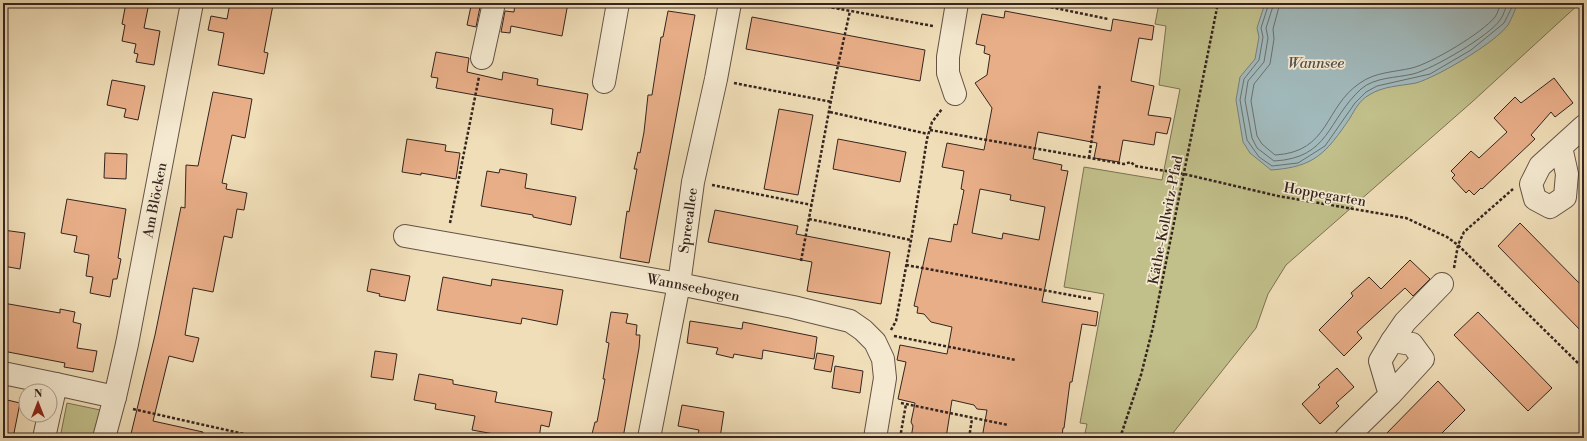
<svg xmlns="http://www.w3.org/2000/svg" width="1587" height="441" font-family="'Libre Bodoni',serif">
	<rect width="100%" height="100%" fill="#f0deb8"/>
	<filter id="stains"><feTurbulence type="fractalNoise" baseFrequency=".005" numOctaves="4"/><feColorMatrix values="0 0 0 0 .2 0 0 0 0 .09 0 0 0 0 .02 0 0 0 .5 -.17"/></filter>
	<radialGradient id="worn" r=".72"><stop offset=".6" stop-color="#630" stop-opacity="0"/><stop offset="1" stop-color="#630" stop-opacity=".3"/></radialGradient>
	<g fill="#c1bf8a" stroke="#7b7254">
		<path d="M1159,3H1580L1472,102L1286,265L1268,294L1256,328L1169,438H1084L1087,424L1080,423L1104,294L1064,287L1084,167L1162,180L1180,89L1159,85L1166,26L1155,24Z"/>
		<path d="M67,403L105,411L97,438H60Z"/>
	</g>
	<path fill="#a1b9bb" stroke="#767e7d" d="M1265,3H1518C1515,10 1512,18 1508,25C1495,43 1437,77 1416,83C1400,86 1383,86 1369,95C1360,100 1355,109 1350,118C1326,153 1315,167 1271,170L1250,153L1243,142L1236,100L1240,77L1255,59L1259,37L1257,28Z"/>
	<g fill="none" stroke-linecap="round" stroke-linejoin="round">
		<g stroke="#6b6f6d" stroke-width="1">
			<path d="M1269,3L1261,28L1263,37L1259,60L1244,79L1240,100L1247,140L1259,157L1272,166L1298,163L1325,146L1355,103L1366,92L1377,86L1430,74L1471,50L1504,23L1514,3"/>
			<path d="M1274,3L1266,28L1268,38L1264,62L1248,81L1245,100L1252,138L1257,148L1274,161C1330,158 1327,120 1361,89C1375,77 1396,78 1413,74C1433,69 1489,36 1500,20C1504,15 1505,8 1508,3"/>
			<path d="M1280,3L1273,29L1274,39L1270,64L1254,84L1251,101L1257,136L1262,144L1275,155C1330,152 1324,107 1360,83C1375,72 1395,72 1412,68C1432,63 1482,33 1495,17C1498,13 1499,7 1501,3"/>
		</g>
	</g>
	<g fill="#e8ae88" stroke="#35251f" fill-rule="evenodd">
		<path d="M126,3H149L144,28L160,31L154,65L136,62L138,54L134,53L136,44L122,41L125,25L122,24Z"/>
		<path d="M230,3H261L273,5L264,52L268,53L264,74L218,65L224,33L208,30L211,16L227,19Z"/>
		<path d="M515,3H568L562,36L511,26L510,33L501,32L505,11L514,12Z"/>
		<path d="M471,6L480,7L476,27L467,25Z"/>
		<path d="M668,11L695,15L649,263L620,258L627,211L629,212L637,169H634L636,161L638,152L640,153L644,132L648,95H652L661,37H663Z"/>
		<path d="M1005,11L1111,31L1113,19L1154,26L1152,40L1139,38L1131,81L1154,86L1148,115L1171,118L1167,134L1156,132L1154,145L1123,140L1119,162L1094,158L1097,143L1038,132L1033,159L1062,165L1061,170L1068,171L1042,302L1098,312L1096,326L1082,324L1072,382H1070L1064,428H1063L1062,436L1051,434L1050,438H982L987,410L977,409L974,405L952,400L946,438H911L913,426L911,422L915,403L898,399L906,362L897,360L900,345L947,354L952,327L931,322L924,314L917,313L918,307L914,306L929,238L951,242L954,224L957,225L964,190L961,189L964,171L942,167L947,143L984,150L992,108L975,83L987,75L990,55L984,53L985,46L976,44L982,14L1004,18ZM980,189L1011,195L1010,200L1045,207L1039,240L1003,233L1002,239L972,233Z"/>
		<path d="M752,17L925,50L920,81L746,49Z"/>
		<path d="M436,52L469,58L467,72L502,80L503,72L538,79L537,85L588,94L582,130L551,124L553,109L436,88L438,78L431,77Z"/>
		<path d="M1554,78L1573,103L1555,117L1551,112L1531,135L1535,139L1482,189L1481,188L1474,195L1469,190L1466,193L1452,178L1455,175L1451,171L1471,151L1479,158L1507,132L1494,118L1515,97L1521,103Z"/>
		<path d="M112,80L145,86L138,120L124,117L126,109L107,105Z"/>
		<path d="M213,92L252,99L245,138L232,135L222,183L227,184L226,189L247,193L244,210L237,209L232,238L224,236L213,292L193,288L185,335L199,338L193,362L169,356L153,421L203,432L202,438H130L155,335L181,207L185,208L186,165L198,166Z"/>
		<path d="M779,109L813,115L798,195L764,189Z"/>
		<path d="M407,139L446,145L445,151L460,153L456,179L421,173V175L402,172Z"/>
		<path d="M838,139L906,152L900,182L833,169Z"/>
		<path d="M105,153L127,154L126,179L104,178Z"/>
		<path d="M500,169L527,174L525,188L576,197L571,225L533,217V215L481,206L487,171L499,173Z"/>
		<path d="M67,199L126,209L118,258L121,259L117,279H113L110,297L90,293L93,277L86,276L89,255L74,252L77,236L61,233Z"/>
		<path d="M715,210L798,226L796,234L890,252L881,304L807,291L812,262L708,242Z"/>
		<path d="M1520,223L1584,288V334L1498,246Z"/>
		<path d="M3,230L25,233L20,269L3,266Z"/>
		<path d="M1410,260L1430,279L1413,296L1405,288L1357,332L1362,338L1344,356L1319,330L1353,296L1351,293L1369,277L1381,289Z"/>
		<path d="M371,269L410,276L405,301L379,296L380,294L367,291Z"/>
		<path d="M443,277L491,286L492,279L563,290L557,325L522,318L521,324L437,310Z"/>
		<path d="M3,303L60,313V309L75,312L73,322L81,324L77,348L97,351L93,372L64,367L65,363L3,351Z"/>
		<path d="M611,312L628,314L626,323L637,325L636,335H640L639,348L623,438H591L595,422H597L605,379H603L609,343L606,342Z"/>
		<path d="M1478,312L1552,388L1528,411L1454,335Z"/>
		<path d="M690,321L742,329L743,322L817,337L814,359L763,350L762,359L734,354L733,358L716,354L718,348L687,343Z"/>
		<path d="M375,351L397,354L393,380L371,377Z"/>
		<path d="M817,353L834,356L831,372L814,369Z"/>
		<path d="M835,366L863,371L860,393L832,388Z"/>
		<path d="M1337,368L1354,387L1336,403L1339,406L1320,424L1302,404L1320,387L1318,385Z"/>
		<path d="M419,374L453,380V384L497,392L495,402L552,412L549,427L541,425L539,438H516L472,430L475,416L435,409L436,404L414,400Z"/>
		<path d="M1438,381L1465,410L1437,438H1382Z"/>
		<path d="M3,399L20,403L13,438H3Z"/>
		<path d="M682,405L724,412L720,438H697L699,430L678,426Z"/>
	</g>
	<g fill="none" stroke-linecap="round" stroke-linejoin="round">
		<defs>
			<g id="minor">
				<path d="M482,58L494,3"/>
				<path d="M604,82L618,3"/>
				<path d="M955,94L948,73V57L957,3"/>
				<path d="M1561,147L1567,174L1565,197L1550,207L1535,199L1531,184L1540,166L1583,127L1584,126"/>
				<path id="s1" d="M405,236L679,284L793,307L850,321L863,330L875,342L883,359L885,378L875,438"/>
				<path d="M1392,341L1405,322L1442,284"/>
				<path d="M3,373L56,384"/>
				<path id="s2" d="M50,411L56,384L115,397L127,344L192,3"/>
				<path d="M44,438L49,415"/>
				<path d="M104,438L115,397"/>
				<path id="s3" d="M649,438L679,284L693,182L716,79L730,3"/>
				<path d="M1346,438L1390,395L1423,359L1412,344L1392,341L1380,361L1390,395"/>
			</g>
		</defs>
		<use href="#minor" stroke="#645345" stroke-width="24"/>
		<g stroke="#35251f" stroke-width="2.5" stroke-dasharray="3 2" stroke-linecap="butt">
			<path d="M807,3L933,26"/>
			<path d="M1031,3L1108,19"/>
			<path d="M839,9L840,3"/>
			<path d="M734,83L832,102"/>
			<path d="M830,112L928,134"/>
			<path d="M930,130L1124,164L1131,162L1135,166L1184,174L1278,196L1406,218L1447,237L1458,245L1584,369"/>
			<path d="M1089,158L1100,84"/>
			<path d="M712,185L812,205"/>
			<path d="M809,219L911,240"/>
			<path d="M450,223L479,77"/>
			<path d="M801,261L835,79L850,11"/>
			<path d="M906,265L1092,299"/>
			<path d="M1454,268L1458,245L1464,232L1513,189"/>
			<path d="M891,330L896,321L911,240L927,139L932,122L942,109"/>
			<path d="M894,336L1016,360"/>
			<path d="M901,403L1008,425"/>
			<path d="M133,409L262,438"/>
			<path d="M900,438L906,404"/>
			<path d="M969,438L972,419"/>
			<path d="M1120,438L1141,375L1153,327L1218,3"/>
		</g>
		<use href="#minor" stroke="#f5ead1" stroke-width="22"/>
	</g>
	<g text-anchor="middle" stroke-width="3.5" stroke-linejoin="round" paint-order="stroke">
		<g font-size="14" fill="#35251f" stroke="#f5ead1">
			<text transform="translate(1325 194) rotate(10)" y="5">Hoppegarten</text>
			<text dy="5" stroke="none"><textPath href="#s2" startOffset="289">Am Blöcken</textPath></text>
			<text dy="5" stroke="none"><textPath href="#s3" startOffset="221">Spreeallee</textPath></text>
			<text transform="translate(1165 220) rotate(-79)" y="5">Käthe-Kollwitz-Pfad</text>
			<text dy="5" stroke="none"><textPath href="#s1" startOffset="293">Wannseebogen</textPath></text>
		</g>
		<g font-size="15" font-style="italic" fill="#55514e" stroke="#f5ead1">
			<text x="1316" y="68">Wannsee</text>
		</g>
	</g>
	<rect width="1587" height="441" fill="none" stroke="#f0deb8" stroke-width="16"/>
	<rect x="4" y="4" width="1579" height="433" fill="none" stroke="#35251f" stroke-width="2"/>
	<rect x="8" y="8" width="1571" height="425" fill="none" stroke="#35251f"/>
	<g transform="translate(38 403)"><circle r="19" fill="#f5ead1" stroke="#a89b8a"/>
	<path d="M0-3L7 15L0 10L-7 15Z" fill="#8f2418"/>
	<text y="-6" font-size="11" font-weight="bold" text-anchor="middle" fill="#35251f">N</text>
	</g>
	<rect width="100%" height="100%" filter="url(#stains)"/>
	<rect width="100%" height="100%" fill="url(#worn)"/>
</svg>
